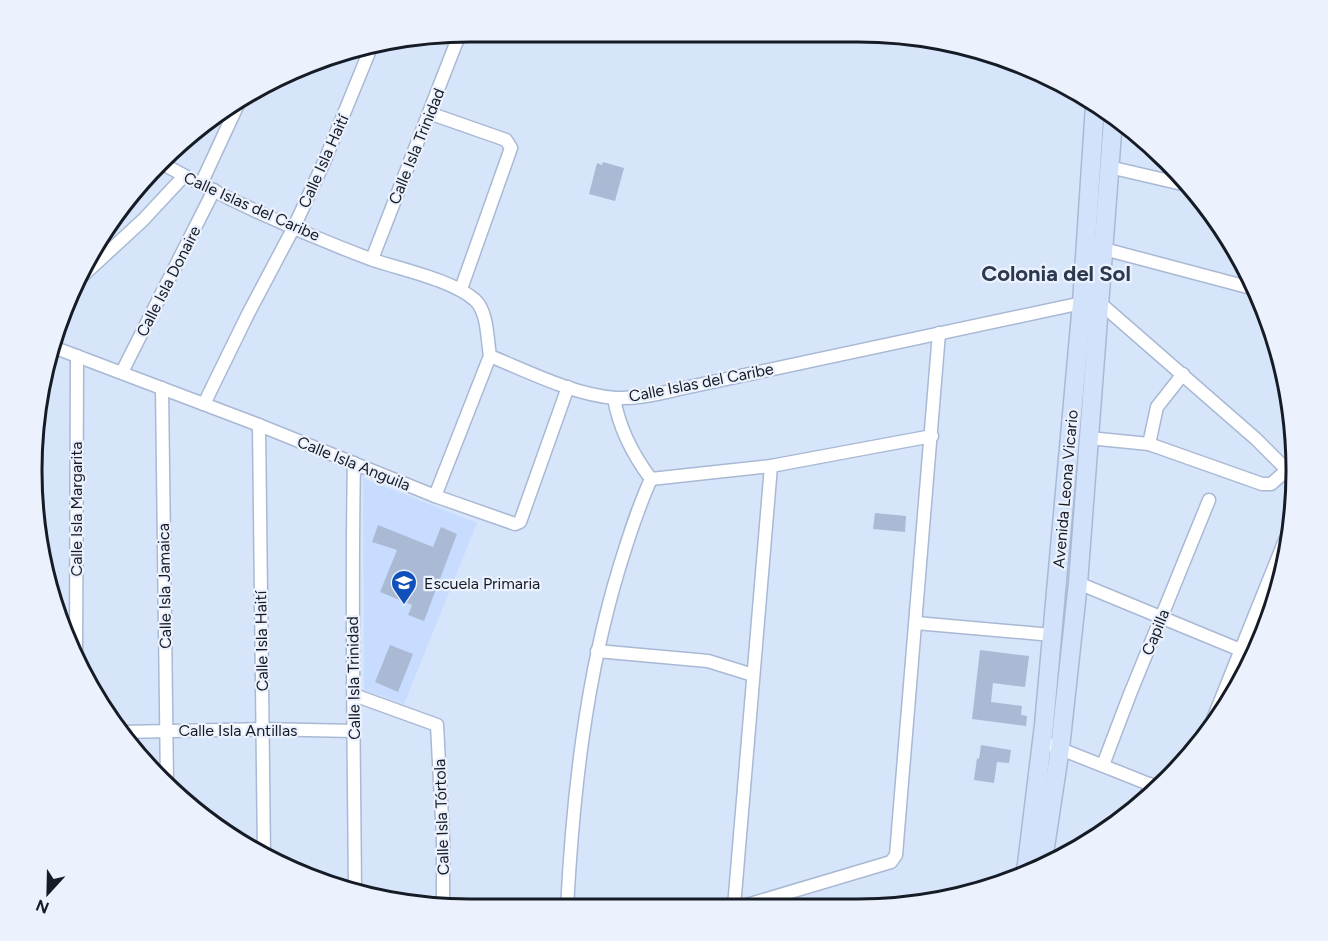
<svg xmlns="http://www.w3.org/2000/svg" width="1328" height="941" font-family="Figtree,sans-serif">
	<rect width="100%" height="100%" fill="#d7e5fb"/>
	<path fill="#c7dcfe" d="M363,478L477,523L404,704L364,690Z"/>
	<g fill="#aabad5">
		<path d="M603,162L624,168L615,201L589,194L597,163L602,165Z"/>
		<path d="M875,513L906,516L905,532L873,529Z"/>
		<path d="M378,525L433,547L441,527L457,534L424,621L408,615L412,605L380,592L397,550L372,542Z"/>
		<path d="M390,645L413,654L398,692L375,682Z"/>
		<path d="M980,650L1029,656L1025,687L993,683L991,702L1022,706L1021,715L1027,716L1026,726L972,719Z"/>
		<path d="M981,745L1011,750L1009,763L997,762L994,783L974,780L977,758L979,759Z"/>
	</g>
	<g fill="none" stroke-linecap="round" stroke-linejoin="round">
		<defs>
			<g id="street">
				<path d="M429,113L506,140L511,148L461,289"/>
				<path d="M161,163C228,200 301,233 373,260C403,270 452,280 475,300C488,312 487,339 490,356C529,372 574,395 616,398C641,399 665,392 689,387L1082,303H1100L1256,439L1287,470L1271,484H1262L1149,444L1089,438"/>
				<path d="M1109,167L1191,186"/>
				<path d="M201,184L240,100"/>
				<path d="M1104,249L1255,289"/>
				<path d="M372,259L460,33"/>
				<path d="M79,279L143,220L184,176"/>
				<path d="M53,347L259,425L435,496L515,524L520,522L568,387"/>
				<path d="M122,372L214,190"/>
				<path d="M162,388L167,785"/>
				<path d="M614,398C619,428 633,455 651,479"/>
				<path d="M204,404L248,314L294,227L325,160L372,45"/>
				<path d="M259,425L264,856"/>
				<path d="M1149,444L1157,407L1183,374"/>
				<path d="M354,463C351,607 354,750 355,894"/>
				<path d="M651,479L771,466L932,436"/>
				<path d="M435,496L490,356"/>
				<path d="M1078,583L1255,656"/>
				<path d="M916,623L1052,635"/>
				<path d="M597,651L708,661L753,675"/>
				<path d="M76,662L77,356"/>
				<path d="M354,695L437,725L443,838V909"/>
				<path d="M122,732L262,729L354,731"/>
				<path d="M1205,739L1285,540L1290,536"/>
				<path d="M1043,742L1159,788"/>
				<path d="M1103,765L1130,694L1209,500"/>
				<path d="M1145,802L1150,784"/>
				<path d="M734,907L771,466"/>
				<path d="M740,907L891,862L896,855L939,333"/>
				<path d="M567,908C573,793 586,676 620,565C629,536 638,507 651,479"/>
			</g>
			<g id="secondary">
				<path d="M1042,867L1060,748L1078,583L1113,120"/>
				<path d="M1026,872L1044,725L1082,303L1095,105"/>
			</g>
		</defs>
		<use href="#street" stroke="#a9b9d4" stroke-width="15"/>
		<use href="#secondary" stroke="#a9b9d4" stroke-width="21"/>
		<use href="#street" stroke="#fff" stroke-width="12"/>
		<use href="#secondary" stroke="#d3e2fb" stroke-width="18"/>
	</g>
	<defs>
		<symbol id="school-pin" viewBox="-11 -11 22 30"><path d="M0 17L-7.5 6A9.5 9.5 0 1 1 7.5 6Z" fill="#1150bb" stroke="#ebf1fd"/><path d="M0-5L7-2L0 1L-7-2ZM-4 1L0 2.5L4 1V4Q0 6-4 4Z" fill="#fff"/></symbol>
	</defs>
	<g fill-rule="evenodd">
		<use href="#school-pin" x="389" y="568" width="30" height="40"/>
	</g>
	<g text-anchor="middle" stroke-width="4.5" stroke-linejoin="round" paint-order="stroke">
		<g font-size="16" fill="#161c26" stroke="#ebf1fd">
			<text transform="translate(416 146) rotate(-68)" y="6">Calle Isla Trinidad</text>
			<text transform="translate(323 161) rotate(-66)" y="6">Calle Isla Haití</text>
			<text transform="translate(252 206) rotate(24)" y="6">Calle Islas del Caribe</text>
			<text transform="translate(168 281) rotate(-63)" y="6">Calle Isla Donaire</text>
			<text transform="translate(701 382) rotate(-11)" y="6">Calle Islas del Caribe</text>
			<text transform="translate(354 463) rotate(22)" y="6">Calle Isla Anguila</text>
			<text transform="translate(1065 489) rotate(-85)" y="6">Avenida Leona Vicario</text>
			<text transform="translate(76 509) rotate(-90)" y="6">Calle Isla Margarita</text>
			<text transform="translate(164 586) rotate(-91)" y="6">Calle Isla Jamaica</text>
			<text transform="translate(1155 632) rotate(-68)" y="6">Capilla</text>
			<text transform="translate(261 641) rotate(-91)" y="6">Calle Isla Haití</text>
			<text transform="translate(353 678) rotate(-91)" y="6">Calle Isla Trinidad</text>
			<text x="238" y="736">Calle Isla Antillas</text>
			<text transform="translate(441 817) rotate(-92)" y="6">Calle Isla Tórtola</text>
		</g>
		<g font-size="16" fill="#161c26" stroke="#ebf1fd" text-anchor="start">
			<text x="424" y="589">Escuela Primaria</text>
		</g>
		<g font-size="22" font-weight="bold" fill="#2c394f" stroke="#ebf1fd">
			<text x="1056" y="281">Colonia del Sol</text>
		</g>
	</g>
	<path d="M0 0H1328V941H0ZM470 42H858A428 428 0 0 1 1286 470V471A428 428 0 0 1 858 899H470A428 428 0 0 1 42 471V470A428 428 0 0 1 470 42Z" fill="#ebf1fd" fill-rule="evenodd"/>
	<path fill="none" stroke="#161c26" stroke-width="3" d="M470 42H858A428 428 0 0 1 1286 470V471A428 428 0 0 1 858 899H470A428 428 0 0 1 42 471V470A428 428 0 0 1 470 42Z"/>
	<g transform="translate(48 893) rotate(202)" stroke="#ebf1fd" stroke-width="4.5" paint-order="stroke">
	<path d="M0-4.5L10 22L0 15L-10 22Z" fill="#161c26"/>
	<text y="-9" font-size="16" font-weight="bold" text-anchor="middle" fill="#161c26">N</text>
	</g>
</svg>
